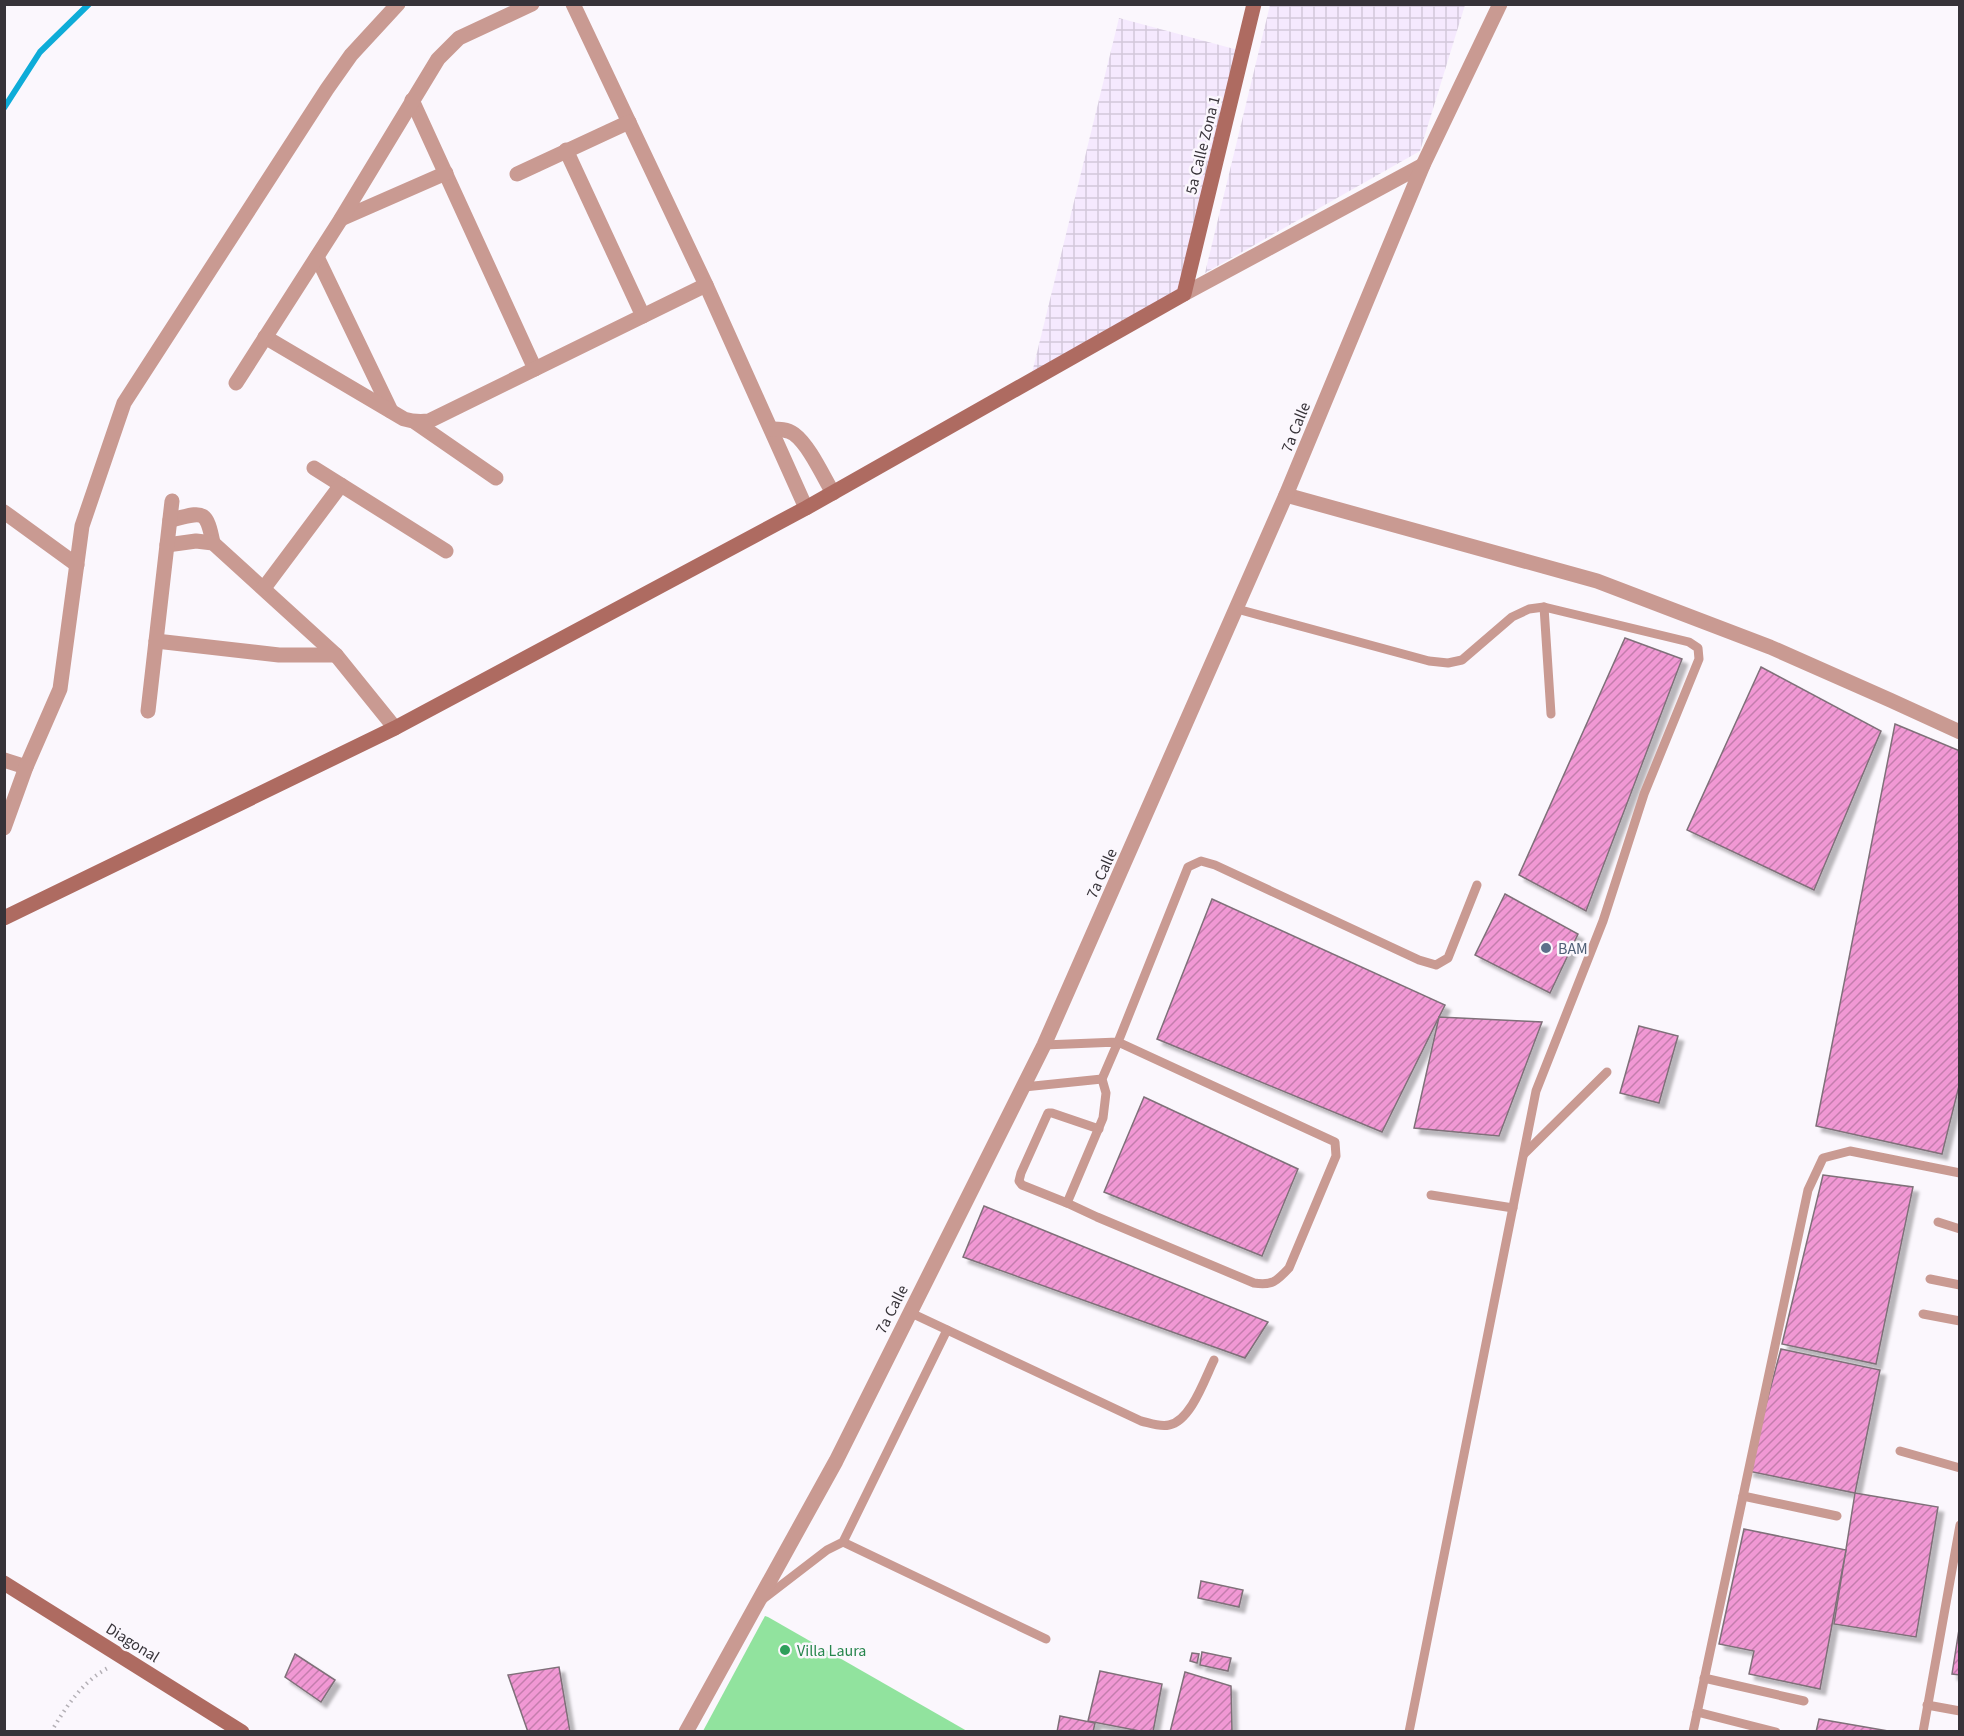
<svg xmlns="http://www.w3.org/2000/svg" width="1964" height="1736" font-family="'Source Sans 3',sans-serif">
	<defs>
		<pattern id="industrial-grid" width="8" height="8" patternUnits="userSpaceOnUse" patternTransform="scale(1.5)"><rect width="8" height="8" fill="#f5e9fe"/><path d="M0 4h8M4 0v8" fill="none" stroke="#d3c8da"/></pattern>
		<pattern id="building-hatch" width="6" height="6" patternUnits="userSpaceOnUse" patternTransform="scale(1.5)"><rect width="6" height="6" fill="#f198d4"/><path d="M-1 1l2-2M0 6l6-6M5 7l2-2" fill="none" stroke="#c47dad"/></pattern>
		<filter id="shadow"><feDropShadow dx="5.5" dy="5.5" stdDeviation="1.5" flood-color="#0004"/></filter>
	</defs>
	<rect width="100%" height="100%" fill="#fbf7fd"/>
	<g fill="url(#industrial-grid)">
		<path d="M1270,5H1465L1420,151L1205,273Z"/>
		<path d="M1119,18L1238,50L1179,289L1031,377Z"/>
	</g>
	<path fill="#91e39e" d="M765,1616L768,1617L967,1731H703Z"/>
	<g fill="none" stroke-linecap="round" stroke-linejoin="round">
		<path stroke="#0eacd8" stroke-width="6" d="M4,108L40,52L89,4"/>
	</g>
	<g fill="url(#building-hatch)" stroke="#7f7079" stroke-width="1.5" filter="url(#shadow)">
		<path d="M1625,638L1682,659L1586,911L1519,875Z"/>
		<path d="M1761,667L1881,731L1814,890L1687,830Z"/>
		<path d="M1895,724L1960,751V1082L1942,1154L1816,1126Z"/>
		<path d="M1505,894L1578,934L1550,993L1475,955Z"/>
		<path d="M1212,899L1445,1005L1382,1132L1157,1039Z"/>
		<path d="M1439,1017L1542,1022L1499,1136L1414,1128Z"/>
		<path d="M1639,1026L1678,1036L1659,1103L1620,1093Z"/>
		<path d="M1144,1097L1298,1169L1262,1256L1104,1192Z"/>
		<path d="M1823,1175L1913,1187L1876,1364L1782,1344Z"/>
		<path d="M984,1206L1268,1322L1245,1358L963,1257Z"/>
		<path d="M1781,1349L1880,1370L1855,1493L1748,1471Z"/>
		<path d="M1855,1493L1938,1507L1916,1637L1834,1624Z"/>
		<path d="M1744,1529L1846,1550L1820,1689L1749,1674L1754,1651L1719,1644Z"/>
		<path d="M1201,1581L1243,1590L1239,1607L1198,1598Z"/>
		<path d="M1960,1623V1675L1952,1674Z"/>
		<path d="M1202,1652L1231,1658L1228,1671L1200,1665Z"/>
		<path d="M1192,1653L1199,1654L1197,1663L1190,1661Z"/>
		<path d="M295,1654L335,1680L321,1702L285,1677Z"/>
		<path d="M559,1667L570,1732H528L508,1675Z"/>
		<path d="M1100,1671L1162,1684L1153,1732H1145L1088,1721Z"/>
		<path d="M1185,1672L1231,1686L1232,1732H1170Z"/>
		<path d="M1060,1716L1095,1723L1093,1732H1057Z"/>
		<path d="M1819,1719L1894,1732H1816Z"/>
	</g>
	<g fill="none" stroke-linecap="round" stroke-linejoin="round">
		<path stroke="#b4b0b6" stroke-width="4" stroke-dasharray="1.5 4.5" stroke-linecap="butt" d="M51,1732C66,1707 83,1680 110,1667"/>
		<g stroke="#c99a92" stroke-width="9">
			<path d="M1544,607L1551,714"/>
			<path d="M1237,609L1429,661L1448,663L1462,660L1512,617L1529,609L1544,607L1689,642L1698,648L1699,659L1644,794L1603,921L1536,1091L1409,1732"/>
			<path d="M1044,1045L1118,1042L1102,1079L1106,1093L1103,1118L1067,1203L1097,1217L1254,1283C1272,1286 1277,1281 1289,1268L1336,1156L1335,1142L1118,1042L1188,867L1201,861L1215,865L1419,960L1436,965L1448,958L1477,885"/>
			<path d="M1024,1087L1102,1079"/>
			<path d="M1524,1154L1607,1072"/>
			<path d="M1431,1195L1513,1208"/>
			<path d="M1067,1203L1022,1185L1019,1181L1021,1173L1048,1113H1052L1099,1129"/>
			<path d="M1938,1222L1960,1229"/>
			<path d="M1930,1279L1960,1285"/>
			<path d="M909,1312L1141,1421C1150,1423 1159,1427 1169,1425C1191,1421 1205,1378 1214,1360"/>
			<path d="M1923,1314L1960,1321"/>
			<path d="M1900,1451L1960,1468"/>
			<path d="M1743,1496L1837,1516"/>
			<path d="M843,1542L1046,1639"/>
			<path d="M762,1600L827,1550L843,1542L947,1330"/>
			<path d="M1704,1678L1804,1701"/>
			<path d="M1927,1705L1960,1711"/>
			<path d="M1697,1712L1776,1732"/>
			<path d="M1693,1732L1808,1190L1823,1158L1850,1151L1960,1173"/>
			<path d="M1923,1732L1960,1525"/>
		</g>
		<g stroke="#c99a92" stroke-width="15">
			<path d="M573,4L706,285L806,508"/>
			<path d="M412,100L535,369"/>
			<path d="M566,150L643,316"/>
			<path d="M517,174L629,122"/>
			<path d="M341,219L446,173"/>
			<path d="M317,257L391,411"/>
			<path d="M1184,294L1423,165"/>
			<path d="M265,337L404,419C413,422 420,422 429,421L706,285"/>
			<path d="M236,383L341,219L438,59L459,38L532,4"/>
			<path d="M415,422L496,478"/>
			<path d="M771,429C779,429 787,429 794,434C809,445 823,476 833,493"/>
			<path d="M314,468L446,551"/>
			<path d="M1286,495L1597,581L1770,647L1890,700L1960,732"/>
			<path d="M4,512L77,565"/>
			<path d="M170,520C202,513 206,507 213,543"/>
			<path d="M167,545L196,541L213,543L336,655L395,728"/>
			<path d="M264,588L341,485"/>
			<path d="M156,641L279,655H336"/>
			<path d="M148,711L172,501"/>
			<path d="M4,760L26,767"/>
			<path d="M4,828L26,767L60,689L82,526L124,403L327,89L351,55L398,4"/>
			<path d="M686,1732L836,1461L1044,1045L1286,495L1423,165L1500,4"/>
		</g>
		<g stroke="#ae6b61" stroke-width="15">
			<path d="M4,918L395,728L806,508L1184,294L1254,4"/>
			<path d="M4,1583L242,1732"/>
		</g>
	</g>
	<circle fill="#5c6f8a" stroke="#fbf7fd" stroke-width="2" cx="1546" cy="948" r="6"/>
	<circle fill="#2e9e5b" stroke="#fbf7fd" stroke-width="2" cx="785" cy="1650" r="6"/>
	<g text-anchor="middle" stroke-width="5" stroke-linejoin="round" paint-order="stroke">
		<g font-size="16" fill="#373339" stroke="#fbf7fd">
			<text transform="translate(1202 145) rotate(-76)" y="6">5a Calle Zona 1</text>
			<text transform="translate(1295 427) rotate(-68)" y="6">7a Calle</text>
			<text transform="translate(1101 873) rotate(-66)" y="6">7a Calle</text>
			<text transform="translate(891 1309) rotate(-63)" y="6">7a Calle</text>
			<text transform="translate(133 1642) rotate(32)" y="6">Diagonal</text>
		</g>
		<g font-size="16" fill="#4e5e75" stroke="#fbf7fd" text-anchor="start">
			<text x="1558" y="954">BAM</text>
		</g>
		<g font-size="16" fill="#27864d" stroke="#fbf7fd" text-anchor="start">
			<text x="797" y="1656">Villa Laura</text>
		</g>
	</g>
	<rect width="1964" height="1736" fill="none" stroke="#373339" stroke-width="12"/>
</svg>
